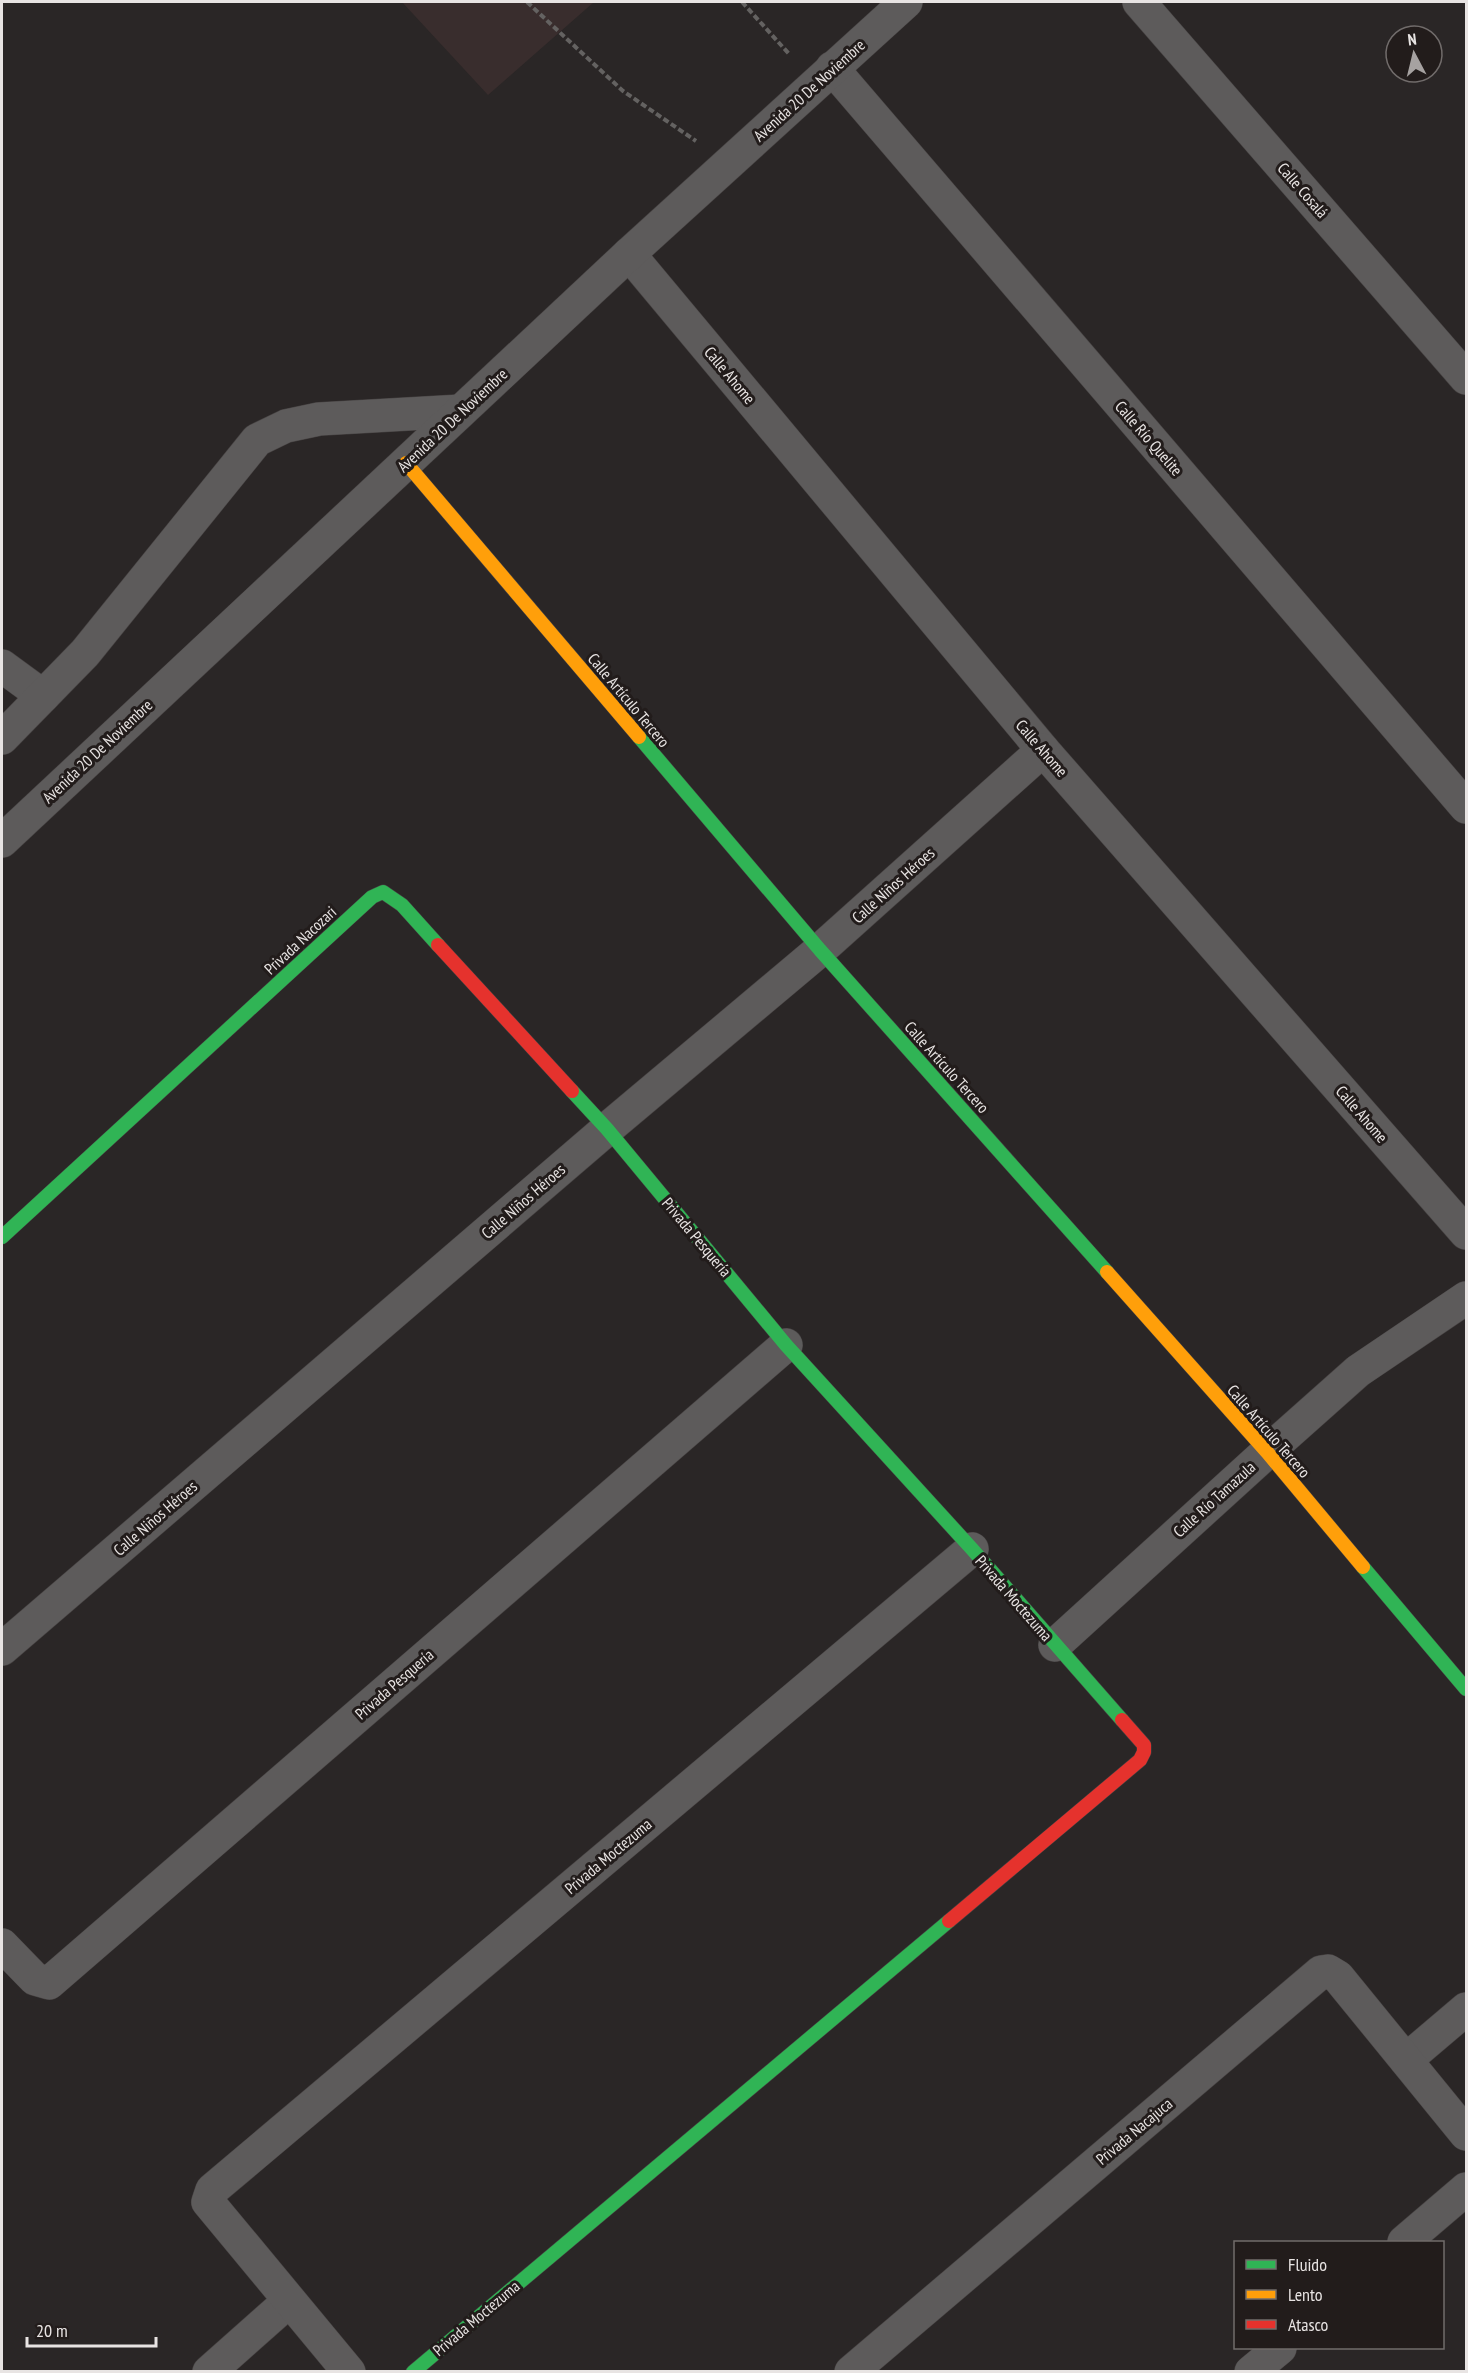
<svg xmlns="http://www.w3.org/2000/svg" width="1468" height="2373" font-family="'PT Sans Narrow',sans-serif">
	<rect width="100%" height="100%" fill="#2a2626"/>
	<path fill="#392d2d" d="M402,2H594L488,95Z"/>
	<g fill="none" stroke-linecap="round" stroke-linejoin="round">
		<defs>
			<g id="street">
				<path d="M1139,2L1466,378"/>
				<path d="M832,68L1466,807"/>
				<path d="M629,254L1043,750L1466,1233"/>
				<path d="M2,666L43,696"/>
				<path d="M2,738L85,653L257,440L286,426L319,419L461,411"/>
				<path d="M2,841L629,254L906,2"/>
				<path d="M1055,1645L1267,1452L1358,1371L1466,1298"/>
				<path d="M2,1649L607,1129L820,950L1043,750"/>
				<path d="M2,1945L35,1979L49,1983L786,1345"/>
				<path d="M1406,2060L1466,2009"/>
				<path d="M1404,2242L1466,2189"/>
				<path d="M209,2372L289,2301"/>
				<path d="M349,2372L208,2202L212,2190L972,1549"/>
				<path d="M851,2372L1321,1972L1328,1971L1338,1977L1466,2134"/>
				<path d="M1251,2372L1280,2348"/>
			</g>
			<g id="fast">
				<path d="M639,737L820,950L1107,1272"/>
				<path d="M572,1091L607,1129L786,1345L972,1549L1122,1720"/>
				<path d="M2,1237L372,897L383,892L402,905L438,945"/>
				<path d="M1363,1567L1466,1689"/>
				<path d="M413,2372L949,1921"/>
			</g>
			<g id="slow">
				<path d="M406,463L639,737"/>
				<path d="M1107,1272L1267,1452L1363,1567"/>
			</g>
			<g id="jam">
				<path d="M438,945L572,1091"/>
				<path d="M949,1921L1140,1760L1144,1752V1745L1122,1720"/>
			</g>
		</defs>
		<use href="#street" stroke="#464242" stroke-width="34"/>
		<use href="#fast" stroke="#464242" stroke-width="15"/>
		<use href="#slow" stroke="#464242" stroke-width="15"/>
		<use href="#jam" stroke="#464242" stroke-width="15"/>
		<g stroke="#646261" stroke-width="4" stroke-dasharray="6 3" stroke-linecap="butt">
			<path d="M527,2L623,91L696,141"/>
			<path d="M742,2L790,55"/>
		</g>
		<use href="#street" stroke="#5d5b5b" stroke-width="33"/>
		<use href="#fast" stroke="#30b455" stroke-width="14"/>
		<use href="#slow" stroke="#ff9f0a" stroke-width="14"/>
		<use href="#jam" stroke="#e5322d" stroke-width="14"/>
	</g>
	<g text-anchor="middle" stroke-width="6" stroke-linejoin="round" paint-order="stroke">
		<g font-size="16" fill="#e8e4e3" stroke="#221c1b">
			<text transform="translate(809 90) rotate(-42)" y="6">Avenida 20 De Noviembre</text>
			<text transform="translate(1303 190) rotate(49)" y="6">Calle Cosalá</text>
			<text transform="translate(730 375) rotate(50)" y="6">Calle Ahome</text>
			<text transform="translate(452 420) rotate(-43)" y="6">Avenida 20 De Noviembre</text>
			<text transform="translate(1149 438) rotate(49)" y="6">Calle Río Quelite</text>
			<text transform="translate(629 700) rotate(50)" y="6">Calle Artículo Tercero</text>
			<text transform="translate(1042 748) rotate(49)" y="6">Calle Ahome</text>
			<text transform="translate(97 751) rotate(-43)" y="6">Avenida 20 De Noviembre</text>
			<text transform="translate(893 885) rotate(-42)" y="6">Calle Niños Héroes</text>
			<text transform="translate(300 940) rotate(-43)" y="6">Privada Nacozari</text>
			<text transform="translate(947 1067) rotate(48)" y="6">Calle Artículo Tercero</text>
			<text transform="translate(1362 1114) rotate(49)" y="6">Calle Ahome</text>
			<text transform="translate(523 1201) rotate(-41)" y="6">Calle Niños Héroes</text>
			<text transform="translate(697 1237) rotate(50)" y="6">Privada Pesquería</text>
			<text transform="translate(1269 1431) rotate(49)" y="6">Calle Artículo Tercero</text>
			<text transform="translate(1214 1499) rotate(-42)" y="6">Calle Río Tamazula</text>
			<text transform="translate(155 1518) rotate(-41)" y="6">Calle Niños Héroes</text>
			<text transform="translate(1014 1598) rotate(49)" y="6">Privada Moctezuma</text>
			<text transform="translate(394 1684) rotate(-41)" y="6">Privada Pesquería</text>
			<text transform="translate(608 1856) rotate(-40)" y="6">Privada Moctezuma</text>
			<text transform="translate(1134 2131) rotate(-40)" y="6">Privada Nacajuca</text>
			<text transform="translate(476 2318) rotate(-40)" y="6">Privada Moctezuma</text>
		</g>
	</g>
	<rect width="1468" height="2373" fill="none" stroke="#e8e4e3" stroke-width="6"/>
	<rect x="1234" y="2241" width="210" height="108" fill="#221c1b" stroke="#716c6b" stroke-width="1.5"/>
	<rect x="1246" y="2260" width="30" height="9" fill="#30b455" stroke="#716c6b" stroke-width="1.5"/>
	<text x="1288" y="2271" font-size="18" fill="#e8e4e3">Fluido</text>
	<rect x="1246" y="2290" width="30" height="9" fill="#ff9f0a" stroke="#716c6b" stroke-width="1.5"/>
	<text x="1288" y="2301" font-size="18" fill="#e8e4e3">Lento</text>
	<rect x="1246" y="2320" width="30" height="9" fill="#e5322d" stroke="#716c6b" stroke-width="1.5"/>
	<text x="1288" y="2331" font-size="18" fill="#e8e4e3">Atasco</text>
	<g transform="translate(1414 54) rotate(353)"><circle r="28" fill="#221c1b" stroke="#716c6b" stroke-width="1.5"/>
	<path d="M0-4.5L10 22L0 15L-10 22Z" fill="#a6a2a1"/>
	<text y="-9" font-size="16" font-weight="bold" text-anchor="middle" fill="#e8e4e3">N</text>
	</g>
	<path d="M27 2337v9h129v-9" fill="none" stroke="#e8e4e3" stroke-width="3"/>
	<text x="36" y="2337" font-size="18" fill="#e8e4e3" stroke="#221c1b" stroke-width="4.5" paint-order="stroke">20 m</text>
</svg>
